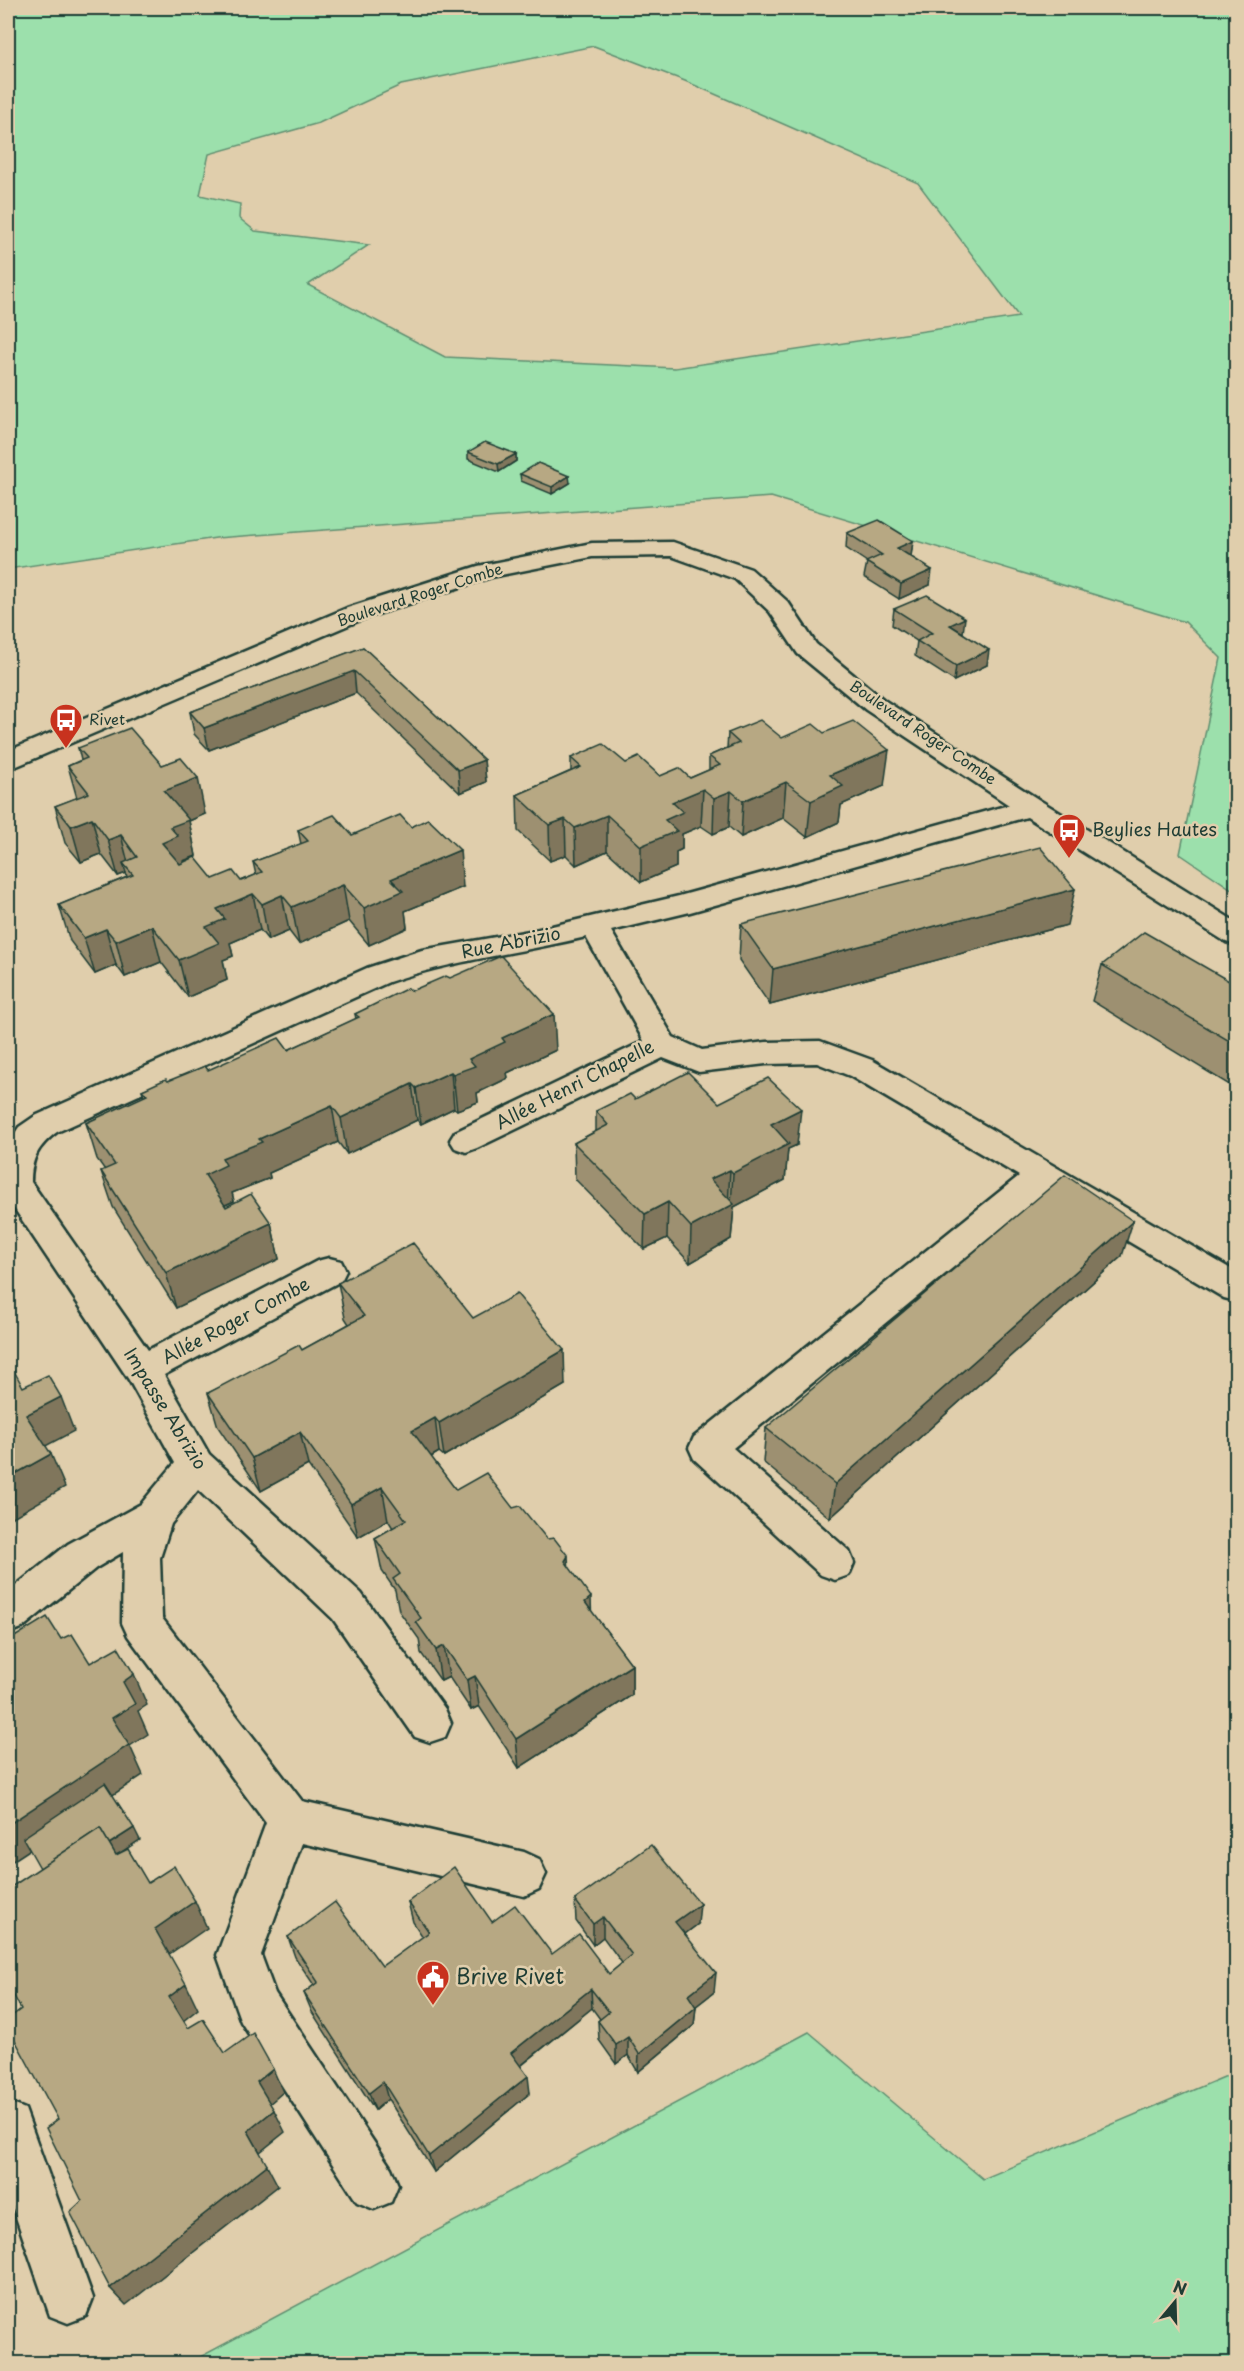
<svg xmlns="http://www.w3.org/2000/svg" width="1244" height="2371" font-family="'Playpen Sans',sans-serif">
	<rect width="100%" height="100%" fill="#e0ceac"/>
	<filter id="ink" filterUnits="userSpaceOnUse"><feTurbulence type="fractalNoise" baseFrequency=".0167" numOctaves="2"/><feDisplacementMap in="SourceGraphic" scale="12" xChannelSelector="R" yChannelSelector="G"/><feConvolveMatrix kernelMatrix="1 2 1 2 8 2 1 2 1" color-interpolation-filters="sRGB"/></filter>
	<g filter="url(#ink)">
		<g fill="#9ce0ac" stroke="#5e8e70" stroke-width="1.5" fill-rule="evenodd">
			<path d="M8,8H1236V892L1180,854L1221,658L1185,622L771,497L216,538L8,569ZM594,46L685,81L918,183L1019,317L675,368L445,357L308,285L369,245L255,231L239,218L240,204L200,195L209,154L319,123L401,85Z"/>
			<path d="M809,2032L983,2179L1236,2072V2363H189Z"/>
		</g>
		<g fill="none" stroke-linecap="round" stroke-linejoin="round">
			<defs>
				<g id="minor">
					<path d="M673,542L751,569L788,602L816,644L884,700L1041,801L1236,922V945L1226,942L1027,817L690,912L611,931L673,1037L702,1050L766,1042L820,1041L872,1060L1236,1272V1301L1224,1298L1045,1192L733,1448L849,1551L854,1563L849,1575L835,1580L821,1575L694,1459L689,1448L694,1437L1019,1176L850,1076L817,1063L766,1064L699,1072L663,1058L477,1148L466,1152L455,1148L450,1140L455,1132L644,1041L586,937C520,953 452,960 389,982L57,1132C38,1146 31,1159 31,1182L148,1350L317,1261L329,1258L341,1261L346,1271L341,1281L164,1375L209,1454L361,1593L445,1709L451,1723L445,1737L430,1742L415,1737L333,1619L198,1490L171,1524L160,1558L162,1618L302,1801L524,1852L539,1859L546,1874L539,1889L524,1896L302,1843L261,1955L275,1993L391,2168L398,2185L391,2202L374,2209L357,2202L241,2022L217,1955L266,1823L128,1636L122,1623L123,1552L96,1568L22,1628L8,1633V1592L68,1544L141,1504L175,1463L129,1380L8,1199V1144L19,1127L35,1116L367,968L422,950L535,930L679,896L1009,805L866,710L798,654L770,612L735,579L671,556L592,557L491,577L365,618L17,766L8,768V751L347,608L478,566L592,543Z"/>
					<path d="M8,2102L25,2109L93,2298L86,2316L68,2323L50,2316L8,2194Z"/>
				</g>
			</defs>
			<use href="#minor" stroke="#1f3d34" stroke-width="5"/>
			<use href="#minor" fill="#e0ceac" fill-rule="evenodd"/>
		</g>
		<g fill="#9d9071" stroke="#1f3d34" stroke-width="1.5">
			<path d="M468,452L516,454V461L499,472L468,459Z"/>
			<path d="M520,474L570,483L552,494L521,481Z"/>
			<path d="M847,533L913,541L911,556L910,557L930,585L899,599L864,577L867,562L846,548Z"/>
			<path d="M894,609L963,633L987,665L954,681L915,656L917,641L892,625Z"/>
			<path d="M363,647L484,760L486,782L460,793L356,693L209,750L194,734L190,712Z"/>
			<path d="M728,733L782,738L884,786L841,805L839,822L807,837L783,818L741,837L729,827L713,834L701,826L682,834V849L676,852V867L641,882L607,851L576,865L566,855L550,861L518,831L517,795L571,771V758L626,763L660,776L690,778L709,770V756L727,748Z"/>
			<path d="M78,748L205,814L189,821L196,856L183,861L184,862L213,879L241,881L256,875L253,862L301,844L298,830L352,835L463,887L405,911L407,928L369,945L349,921L299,944L289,931L268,940L260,930L230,943L233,956L223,960L227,980L188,997L161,962L125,977L116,965L95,974L70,941L59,905L127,877L126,873L118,876L101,854L81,862L65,843L55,806L77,798L68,766L81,760Z"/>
			<path d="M741,924L1067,925L770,1005L739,960Z"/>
			<path d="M1102,965L1236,985V1089L1092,1001Z"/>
			<path d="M411,991L556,1050L507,1073L508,1078L477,1093L478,1102L457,1110L454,1108L421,1124L417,1120L347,1154L338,1142L269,1173L270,1178L232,1193L234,1201L225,1205L226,1207L271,1223L279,1259L176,1308L113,1207L101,1171L105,1170L97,1159L86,1123L144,1097L142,1090L168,1081L208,1070L288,1050L356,1019L355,1014Z"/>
			<path d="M635,1099L719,1103L797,1145L788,1149L785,1180L734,1207L731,1239L690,1263L667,1238L644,1249L575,1179L574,1143L596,1131V1111Z"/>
			<path d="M1122,1256L830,1518L763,1462L766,1428Z"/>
			<path d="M338,1283L473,1318L565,1385L444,1456L439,1452L431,1457L456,1490L513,1508L569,1567L591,1611L632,1665V1695L519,1768L479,1706L471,1710L449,1677L441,1681L421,1653L419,1639L399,1611L395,1590L382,1571L375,1538L393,1528L388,1520L358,1537L308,1465L261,1491L218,1427L208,1393L302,1350L349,1324L345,1318Z"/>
			<path d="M575,1900L698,1924L685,1934L714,1992L696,2006L694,2025L638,2072L628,2055L616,2064L599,2040L598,2021L600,2019L592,2008L521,2066L530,2093L434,2172L388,2099L375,2110L312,2012L304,1993L314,1985L295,1957L288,1937L382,1966L423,1937L413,1922L408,1902L492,1922L552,1954L609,1974L622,1963L603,1937L593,1945L576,1921Z"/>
		</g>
		<g fill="#80765c" stroke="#1f3d34" stroke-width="1.5">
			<path d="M516,454V461L499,472L498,464Z"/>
			<path d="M569,476L570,483L552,494V487Z"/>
			<path d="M913,541L911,556L895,563L897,548Z"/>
			<path d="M932,570L930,585L899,599L901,584Z"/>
			<path d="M965,618L963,633L950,625Z"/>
			<path d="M989,650L987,665L954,681L956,666Z"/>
			<path d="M354,671L356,693L209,750L204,728Z"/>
			<path d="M889,750L884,786L841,805L839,822L807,837L811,801L830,775Z"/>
			<path d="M484,760L486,782L460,793L458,770Z"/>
			<path d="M198,778L205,814L189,821L196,856L183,861L186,872L162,843L164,791Z"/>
			<path d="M786,782L783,818L741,837L743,801Z"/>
			<path d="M703,789L701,826L682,834V849L676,852V867L641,882V846L672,802Z"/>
			<path d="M731,791L729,827L713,834L714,798Z"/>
			<path d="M607,815V851L576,865L575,828Z"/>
			<path d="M92,818L101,854L81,862L71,826Z"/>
			<path d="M565,819L566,855L550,861L549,825Z"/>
			<path d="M121,835L130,871L123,863L126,873L118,876L108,840Z"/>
			<path d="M460,850L463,887L405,911L407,928L369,945L364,908L391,879Z"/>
			<path d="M343,885L349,921L299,944L292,907Z"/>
			<path d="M1075,889L1067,925L770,1005L773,969Z"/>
			<path d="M253,894L260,930L230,943L233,956L223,960L227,980L188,997L179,960L206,927L217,909Z"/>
			<path d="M282,895L289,931L268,940L262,904Z"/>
			<path d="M152,926L161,962L125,977L116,941Z"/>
			<path d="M106,929L116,965L95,974L84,938Z"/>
			<path d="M554,1014L556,1050L507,1073L508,1078L477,1093L478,1102L457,1110L453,1074L469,1059L502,1038Z"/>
			<path d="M451,1072L454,1108L421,1124L416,1088Z"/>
			<path d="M412,1084L417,1120L347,1154L341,1118Z"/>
			<path d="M332,1106L338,1142L269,1173L270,1178L232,1193L234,1201L214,1210L205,1175L222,1158L259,1139Z"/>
			<path d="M801,1109L797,1145L788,1149L785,1180L734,1207L731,1239L690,1263L691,1227L731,1205L733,1173L771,1124Z"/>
			<path d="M730,1170L728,1206L710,1179Z"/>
			<path d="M668,1202L667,1238L644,1249L645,1214Z"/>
			<path d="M1133,1221L1122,1256L830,1518L835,1484Z"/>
			<path d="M271,1223L279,1259L176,1308L166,1273Z"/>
			<path d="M564,1350L565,1385L444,1456L439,1423Z"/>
			<path d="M61,1397L74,1431L40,1449L26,1415Z"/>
			<path d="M435,1418L439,1452L417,1465L412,1431Z"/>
			<path d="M300,1432L308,1465L261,1491L252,1458Z"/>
			<path d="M51,1454L65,1487L8,1520V1478Z"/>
			<path d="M382,1487L388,1520L358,1537L351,1504Z"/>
			<path d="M568,1556L570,1588L565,1561Z"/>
			<path d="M591,1597L592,1629L585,1602Z"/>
			<path d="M444,1646L449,1677L441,1681L436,1650Z"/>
			<path d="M632,1665V1695L519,1768L516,1739Z"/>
			<path d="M134,1674L147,1705L138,1711L148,1734L130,1746L143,1775L8,1864V1825L112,1718L123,1682Z"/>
			<path d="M475,1676L479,1706L471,1710L467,1680Z"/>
			<path d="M134,1828L140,1840L56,1895L49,1883Z"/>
			<path d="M195,1901L207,1928L168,1955L155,1929Z"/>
			<path d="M700,1904L698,1924L674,1942L675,1922Z"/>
			<path d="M603,1917V1937L593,1945V1924Z"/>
			<path d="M716,1973L714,1992L686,2014L688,1995Z"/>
			<path d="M186,1984L198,2009L183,2021L169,1997Z"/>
			<path d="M591,1989L592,2008L514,2071L511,2053Z"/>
			<path d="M696,2007L694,2025L638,2072L639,2054Z"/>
			<path d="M628,2037V2055L616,2064V2045Z"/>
			<path d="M273,2069L283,2092L268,2105L257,2082Z"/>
			<path d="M528,2076L530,2093L434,2172L429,2156Z"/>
			<path d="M383,2082L388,2099L375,2110L369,2093Z"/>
			<path d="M274,2110L285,2132L260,2152L248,2131Z"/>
			<path d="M267,2165L278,2186L126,2305L110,2288Z"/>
		</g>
		<g fill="#b7a883" stroke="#1f3d34" stroke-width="1.5">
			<path d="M485,442L516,454L498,464L468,452Z"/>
			<path d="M538,463L569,476L552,487L520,474Z"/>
			<path d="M879,520L913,541L897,548L932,570L901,584L866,562L882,555L847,533Z"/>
			<path d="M927,595L965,618L950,625L989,650L956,666L917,641L932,633L894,609Z"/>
			<path d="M363,647L484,760L458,770L354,671L204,728L190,712Z"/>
			<path d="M760,720L782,738L813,724L824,733L853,721L889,750L830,775L843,786L811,801L786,782L743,801L731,791L714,798L703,789L672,802L683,812L665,820L677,831L641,846L607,815L575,828L565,819L549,825L517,795L581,767L571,758L603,744L626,763L639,757L660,776L679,768L690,778L720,765L709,756L739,743L728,733Z"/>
			<path d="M130,728L162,765L181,758L198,778L164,791L189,820L170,827L178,836L162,843L180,864L195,857L213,879L233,871L241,881L262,872L253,862L308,841L298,830L334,815L352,835L400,815L411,827L428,819L460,850L391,879L403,891L364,908L343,885L292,907L282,895L262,904L253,894L217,909L225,919L206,927L219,943L179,960L152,926L116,941L106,929L84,938L59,905L133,875L123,863L137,857L121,835L108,840L92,818L71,826L55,806L89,793L68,766L87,758L78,748Z"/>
			<path d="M1040,847L1075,889L773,969L741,924Z"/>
			<path d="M1144,932L1236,985V1045L1102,965Z"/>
			<path d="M501,956L554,1014L502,1038L505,1042L469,1059L475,1066L453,1074L451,1072L416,1088L412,1084L341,1118L332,1106L259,1139L262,1142L222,1158L226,1165L205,1175L226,1207L251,1194L271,1223L166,1273L101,1171L115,1165L86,1123L147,1095L142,1090L166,1079L168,1081L205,1066L208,1070L279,1038L288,1050L359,1017L355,1014L408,988L411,991L446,976L450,978Z"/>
			<path d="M688,1072L719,1103L768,1078L801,1109L771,1124L789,1144L733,1173L730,1170L710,1179L734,1204L691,1227L668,1202L645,1214L574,1143L608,1125L596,1111L630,1094L635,1099Z"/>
			<path d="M1065,1175L1133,1221L835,1484L766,1428Z"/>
			<path d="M413,1243L473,1318L517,1294L564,1350L439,1423L435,1418L412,1431L456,1490L486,1473L513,1508L520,1506L547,1539L554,1538L568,1556L565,1561L591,1597L585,1602L632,1665L516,1739L475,1676L467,1680L444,1646L436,1650L416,1622L421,1618L393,1579L400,1574L375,1538L406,1520L382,1487L351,1504L300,1432L252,1458L208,1393L299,1345L302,1350L364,1316L338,1283Z"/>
			<path d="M10,1364L23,1387L48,1375L61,1397L26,1415L51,1454L8,1478V1366Z"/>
			<path d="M47,1617L61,1639L72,1634L90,1663L118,1647L134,1674L123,1682L135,1704L112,1718L129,1745L8,1825V1641Z"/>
			<path d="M105,1783L134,1828L109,1844L100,1828L40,1868L23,1838Z"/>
			<path d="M100,1828L116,1855L128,1849L148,1883L174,1866L195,1901L155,1929L186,1984L169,1997L188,2028L203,2019L225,2053L253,2033L273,2069L257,2082L274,2110L248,2131L267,2165L110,2288L70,2212L82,2201L46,2128L58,2119L8,2027V2019L21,2009L8,1985V1889Z"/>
			<path d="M651,1845L700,1904L675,1922L716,1973L688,1995L696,2007L639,2054L628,2037L616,2045L598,2021L609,2012L591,1989L511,2053L528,2076L429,2156L383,2082L369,2093L304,1993L318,1982L288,1937L335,1902L382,1966L429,1932L408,1902L454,1867L492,1922L515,1905L552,1954L579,1934L609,1974L632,1955L603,1917L593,1924L575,1900Z"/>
		</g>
	</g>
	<defs>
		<symbol id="bus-pin" viewBox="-11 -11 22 30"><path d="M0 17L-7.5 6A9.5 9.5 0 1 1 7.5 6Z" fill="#c8321e" stroke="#e0ceac"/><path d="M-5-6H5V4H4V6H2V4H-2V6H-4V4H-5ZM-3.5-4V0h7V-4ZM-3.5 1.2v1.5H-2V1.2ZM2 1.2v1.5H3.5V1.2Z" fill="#fff"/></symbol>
		<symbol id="civic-pin" viewBox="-11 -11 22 30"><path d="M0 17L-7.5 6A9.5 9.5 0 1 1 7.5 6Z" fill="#c8321e" stroke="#e0ceac"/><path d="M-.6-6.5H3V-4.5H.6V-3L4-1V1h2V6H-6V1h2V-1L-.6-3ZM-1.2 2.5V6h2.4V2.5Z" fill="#fff"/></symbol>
	</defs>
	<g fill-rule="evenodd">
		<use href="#bus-pin" x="47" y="701" width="38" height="52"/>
		<use href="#bus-pin" x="1050" y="811" width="38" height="52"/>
		<use href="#civic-pin" x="414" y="1958" width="38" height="52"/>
	</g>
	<g text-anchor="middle" stroke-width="5" stroke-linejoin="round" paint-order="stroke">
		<g font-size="15" fill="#1f3d34" stroke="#e0ceac">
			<text transform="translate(420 595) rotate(-18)" y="5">Boulevard Roger Combe</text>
			<text transform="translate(923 733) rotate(34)" y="5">Boulevard Roger Combe</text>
		</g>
		<g font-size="15" fill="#1f3d34" stroke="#e0ceac" text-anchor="start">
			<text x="89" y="725">Rivet</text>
		</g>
		<g font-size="18" fill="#1f3d34" stroke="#e0ceac" text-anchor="start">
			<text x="1092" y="836">Beylies Hautes</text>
		</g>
		<g font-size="18" fill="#1f3d34" stroke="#e0ceac">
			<text transform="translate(511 943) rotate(-11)" y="6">Rue Abrizio</text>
			<text transform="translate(575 1085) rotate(-27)" y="6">Allée Henri Chapelle</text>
			<text transform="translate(236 1321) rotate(-28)" y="6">Allée Roger Combe</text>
			<text transform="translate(165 1409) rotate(58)" y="6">Impasse Abrizio</text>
		</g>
		<g font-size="21" fill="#1f3d34" stroke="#e0ceac" text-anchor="start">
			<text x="456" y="1984">Brive Rivet</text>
		</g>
	</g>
	<rect width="1244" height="2371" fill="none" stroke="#e0ceac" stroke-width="30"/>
	<rect x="15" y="15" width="1214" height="2341" fill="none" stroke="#1f3d34" stroke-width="2" filter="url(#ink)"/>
	<g transform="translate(1175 2302) rotate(19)" stroke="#e0ceac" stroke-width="4.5" paint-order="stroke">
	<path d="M0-4.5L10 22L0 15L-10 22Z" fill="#1f3d34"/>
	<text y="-9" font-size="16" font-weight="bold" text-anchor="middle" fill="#1f3d34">N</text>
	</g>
</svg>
